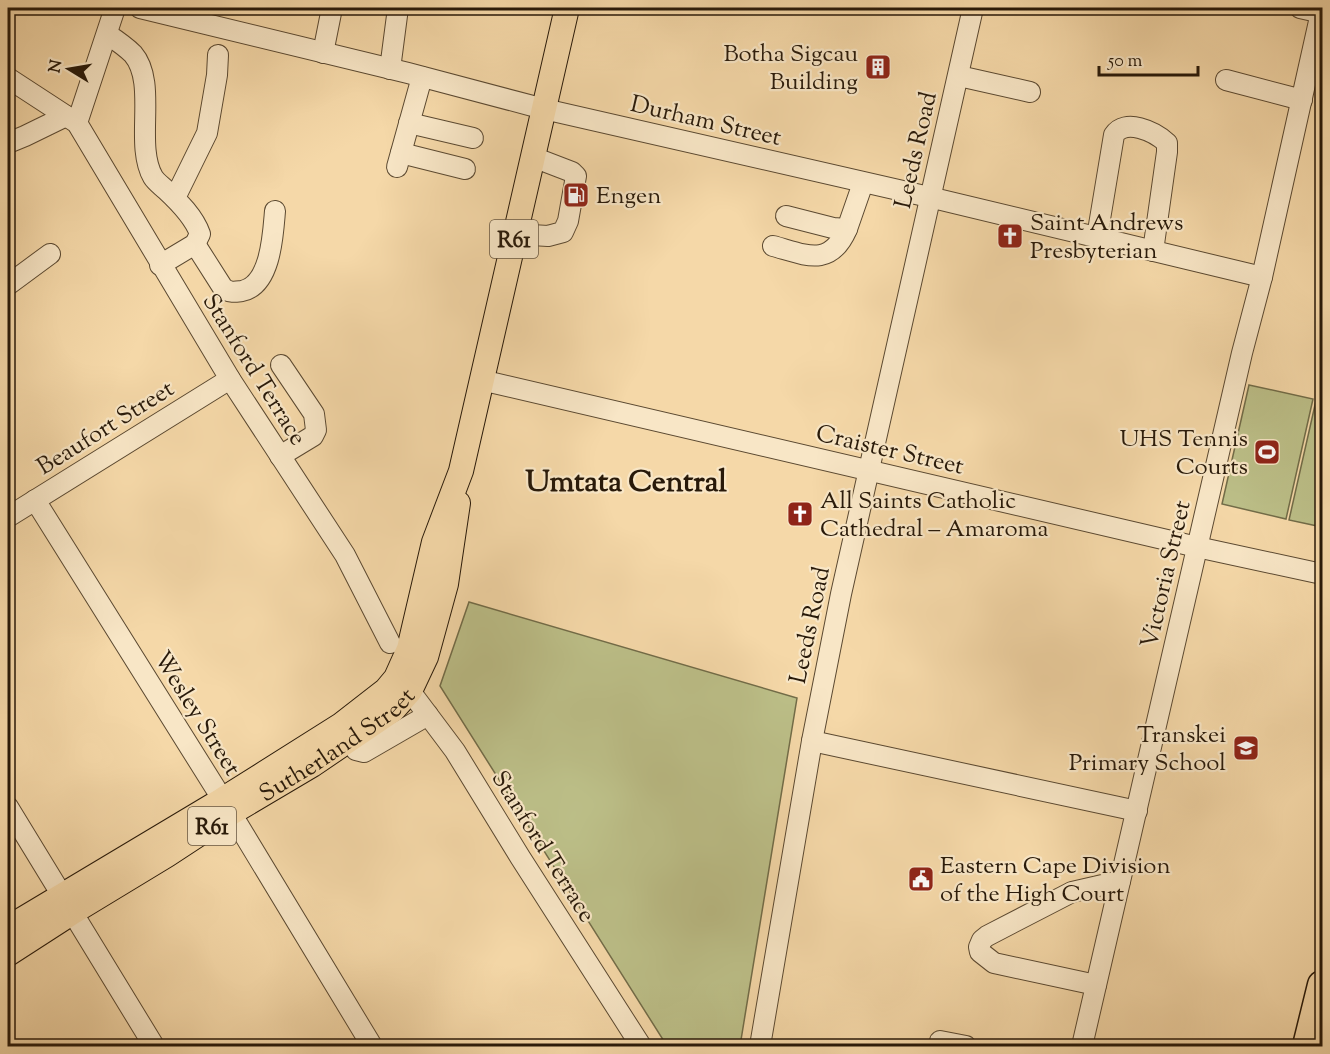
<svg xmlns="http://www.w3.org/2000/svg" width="1330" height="1054" font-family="'Sorts Mill Goudy',serif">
	<rect width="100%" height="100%" fill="#f5d8a8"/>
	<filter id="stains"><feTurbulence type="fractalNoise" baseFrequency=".00333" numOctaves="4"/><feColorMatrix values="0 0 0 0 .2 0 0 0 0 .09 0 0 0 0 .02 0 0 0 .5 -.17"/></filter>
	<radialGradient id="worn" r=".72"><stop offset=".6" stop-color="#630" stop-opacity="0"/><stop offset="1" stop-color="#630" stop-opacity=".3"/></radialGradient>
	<g fill="#bcbf88" stroke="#726c48" stroke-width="1.5">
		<path d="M1322,374V527L1289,520Z"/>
		<path d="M1249,385L1313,399L1286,519L1222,504Z"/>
		<path d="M469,602L797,698L740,1046H667L440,686Z"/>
	</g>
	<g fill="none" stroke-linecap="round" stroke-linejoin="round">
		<defs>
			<g id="minor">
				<path d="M140,8L408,73L544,109L929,197L1262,277"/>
				<path d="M1300,8L1322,13"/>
				<path d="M107,34C116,40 125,46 133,54C158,83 134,144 153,177C156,182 162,186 166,190C179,202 194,217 200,234L195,244L160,265"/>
				<path d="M323,53L332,8"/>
				<path d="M390,69L398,8"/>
				<path d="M959,76L1030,92"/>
				<path d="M8,78L77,123L230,379L345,555L390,643"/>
				<path d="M1226,80L1302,100"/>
				<path d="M77,123L115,8"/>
				<path d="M409,123L473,138"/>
				<path d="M8,143L25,136L66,116"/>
				<path d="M401,153L465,169"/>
				<path d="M397,167L422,77"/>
				<path d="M175,198L207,133L217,75L218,55"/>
				<path d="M786,216L833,228L847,229L863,183"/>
				<path d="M515,234L548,236L563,232L568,221L576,176L572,172L533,157"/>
				<path d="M1097,237L1114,135C1125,118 1154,131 1167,143V152L1153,251"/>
				<path d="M195,244L223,288C230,293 234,292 242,291C271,285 273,234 275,211"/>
				<path d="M773,246C806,255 830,268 847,229"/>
				<path d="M8,285L50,254"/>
				<path d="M481,380L1197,547L1322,574"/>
				<path d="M280,456L313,436L316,430L314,414L281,365"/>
				<path d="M35,500L231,813L372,1046"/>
				<path d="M8,517L230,379"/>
				<path d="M400,682L410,691L455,751L520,857L641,1046"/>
				<path d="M350,739L356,750L364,752L428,715"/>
				<path d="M812,741L1137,811"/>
				<path d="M8,807L154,1046"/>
				<path d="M1096,985L994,963L980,952L979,947L982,940L987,936L1072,892L1120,881"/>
				<path d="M940,1041L966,1046"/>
				<path d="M760,1046L812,741L841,594L973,8"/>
				<path d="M1082,1046L1242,353L1262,277L1322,8"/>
			</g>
			<g id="major">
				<path d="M8,928L222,800L341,725L386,690L396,678L409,649L434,542L461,471L567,8"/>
				<path id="s1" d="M8,954L73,912L167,855L231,813L312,765L393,710L410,691L426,657L446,584L458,503"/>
			</g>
			<path id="highway" d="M1307,1046L1322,985"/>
		</defs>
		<use href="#minor" stroke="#5b4931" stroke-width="22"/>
		<use href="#major" stroke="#281909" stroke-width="26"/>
		<use href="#highway" stroke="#281909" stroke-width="31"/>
		<use href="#minor" stroke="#f8e6c6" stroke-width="20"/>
		<use href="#major" stroke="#f5d8a8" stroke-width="24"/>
		<use href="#highway" stroke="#f5d8a8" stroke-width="28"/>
	</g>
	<defs>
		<symbol id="building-square" viewBox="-11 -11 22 22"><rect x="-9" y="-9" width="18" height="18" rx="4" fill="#8f2418" stroke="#f8e6c6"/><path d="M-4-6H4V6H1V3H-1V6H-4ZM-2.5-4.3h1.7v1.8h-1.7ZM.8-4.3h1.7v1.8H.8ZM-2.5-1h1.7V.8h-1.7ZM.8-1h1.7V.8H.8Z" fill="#fff"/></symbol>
		<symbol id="fuel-square" viewBox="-11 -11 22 22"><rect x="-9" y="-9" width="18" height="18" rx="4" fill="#8f2418" stroke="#f8e6c6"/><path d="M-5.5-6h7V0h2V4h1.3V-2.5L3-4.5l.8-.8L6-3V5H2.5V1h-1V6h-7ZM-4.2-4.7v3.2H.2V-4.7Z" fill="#fff"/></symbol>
		<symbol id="church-square" viewBox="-11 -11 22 22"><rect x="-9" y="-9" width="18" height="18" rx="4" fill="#8f2418" stroke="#f8e6c6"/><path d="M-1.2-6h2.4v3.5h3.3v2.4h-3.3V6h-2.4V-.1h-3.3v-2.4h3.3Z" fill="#fff"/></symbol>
		<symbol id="stadium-square" viewBox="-11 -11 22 22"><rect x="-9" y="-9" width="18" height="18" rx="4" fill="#8f2418" stroke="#f8e6c6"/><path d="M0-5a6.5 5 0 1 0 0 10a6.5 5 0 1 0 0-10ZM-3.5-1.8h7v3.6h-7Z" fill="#fff"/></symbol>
		<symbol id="school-square" viewBox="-11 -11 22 22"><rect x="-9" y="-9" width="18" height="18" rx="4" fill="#8f2418" stroke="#f8e6c6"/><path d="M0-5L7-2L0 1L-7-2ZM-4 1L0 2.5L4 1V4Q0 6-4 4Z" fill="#fff"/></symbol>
		<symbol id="civic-square" viewBox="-11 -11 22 22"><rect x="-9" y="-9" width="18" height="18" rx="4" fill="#8f2418" stroke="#f8e6c6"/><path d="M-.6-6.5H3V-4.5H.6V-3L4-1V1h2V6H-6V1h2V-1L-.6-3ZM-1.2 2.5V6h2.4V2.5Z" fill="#fff"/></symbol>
	</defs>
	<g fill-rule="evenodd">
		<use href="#building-square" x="863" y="52" width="30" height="30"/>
		<use href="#fuel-square" x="561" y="180" width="30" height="30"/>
		<use href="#church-square" x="995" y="221" width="30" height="30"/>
		<use href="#stadium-square" x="1252" y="437" width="30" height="30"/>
		<use href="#church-square" x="785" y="499" width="30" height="30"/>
		<use href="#school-square" x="1231" y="733" width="30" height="30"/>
		<use href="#civic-square" x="906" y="864" width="30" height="30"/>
	</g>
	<g text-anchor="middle" stroke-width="4.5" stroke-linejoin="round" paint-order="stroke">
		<g fill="#f8e6c6" stroke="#665642" stroke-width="1.5">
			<rect x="490" y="220" width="48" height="38" rx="4.5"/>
			<rect x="188" y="807" width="48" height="38" rx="4.5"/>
		</g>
		<g font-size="22" font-weight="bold" fill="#281909">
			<text x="514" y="247">R61</text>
			<text x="212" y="834">R61</text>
		</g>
		<g font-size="24" fill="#281909" stroke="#f8e6c6" text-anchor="start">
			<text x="858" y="61" text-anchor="end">Botha Sigcau<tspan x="858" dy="28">Building</tspan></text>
			<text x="596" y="203">Engen</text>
			<text x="1030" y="230">Saint Andrews<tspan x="1030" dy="28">Presbyterian</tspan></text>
			<text x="1248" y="446" text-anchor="end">UHS Tennis<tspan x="1248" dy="28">Courts</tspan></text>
			<text x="820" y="508">All Saints Catholic<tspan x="820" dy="28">Cathedral – Amaroma</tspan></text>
			<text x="1226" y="742" text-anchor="end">Transkei<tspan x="1226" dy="28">Primary School</tspan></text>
			<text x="940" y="873">Eastern Cape Division<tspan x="940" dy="28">of the High Court</tspan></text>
		</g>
		<g font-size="24" fill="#281909" stroke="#f8e6c6">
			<text transform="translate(706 120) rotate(13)" y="8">Durham Street</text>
			<text transform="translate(915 150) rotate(-77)" y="8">Leeds Road</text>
			<text transform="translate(255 369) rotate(58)" y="8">Stanford Terrace</text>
			<text transform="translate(105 427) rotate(-32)" y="8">Beaufort Street</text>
			<text transform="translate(890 449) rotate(13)" y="8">Craister Street</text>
			<text transform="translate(1165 574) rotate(-77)" y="8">Victoria Street</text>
			<text transform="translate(809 625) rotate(-78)" y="8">Leeds Road</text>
			<text transform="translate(198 713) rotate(58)" y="8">Wesley Street</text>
			<text dy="8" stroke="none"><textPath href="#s1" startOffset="390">Sutherland Street</textPath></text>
			<text transform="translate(544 846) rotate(58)" y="8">Stanford Terrace</text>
		</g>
		<g font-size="30" font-weight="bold" fill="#281909" stroke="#f8e6c6">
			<text x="626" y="491">Umtata Central</text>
		</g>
	</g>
	<rect width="1330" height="1054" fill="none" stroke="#f5d8a8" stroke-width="30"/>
	<rect x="9" y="9" width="1312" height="1036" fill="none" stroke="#281909" stroke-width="3"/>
	<rect x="15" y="15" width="1300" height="1024" fill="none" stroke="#281909" stroke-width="1.5"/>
	<g transform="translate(69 69) rotate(281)" stroke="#f8e6c6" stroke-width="4.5" paint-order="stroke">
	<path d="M0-4.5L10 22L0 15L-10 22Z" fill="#281909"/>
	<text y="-9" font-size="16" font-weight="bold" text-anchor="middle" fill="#281909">N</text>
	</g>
	<path d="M1099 66v9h99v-9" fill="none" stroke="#281909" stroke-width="3"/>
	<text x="1108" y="66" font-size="18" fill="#281909" stroke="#f8e6c6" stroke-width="4.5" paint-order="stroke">50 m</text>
	<rect width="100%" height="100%" filter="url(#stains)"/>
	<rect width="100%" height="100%" fill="url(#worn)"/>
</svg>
